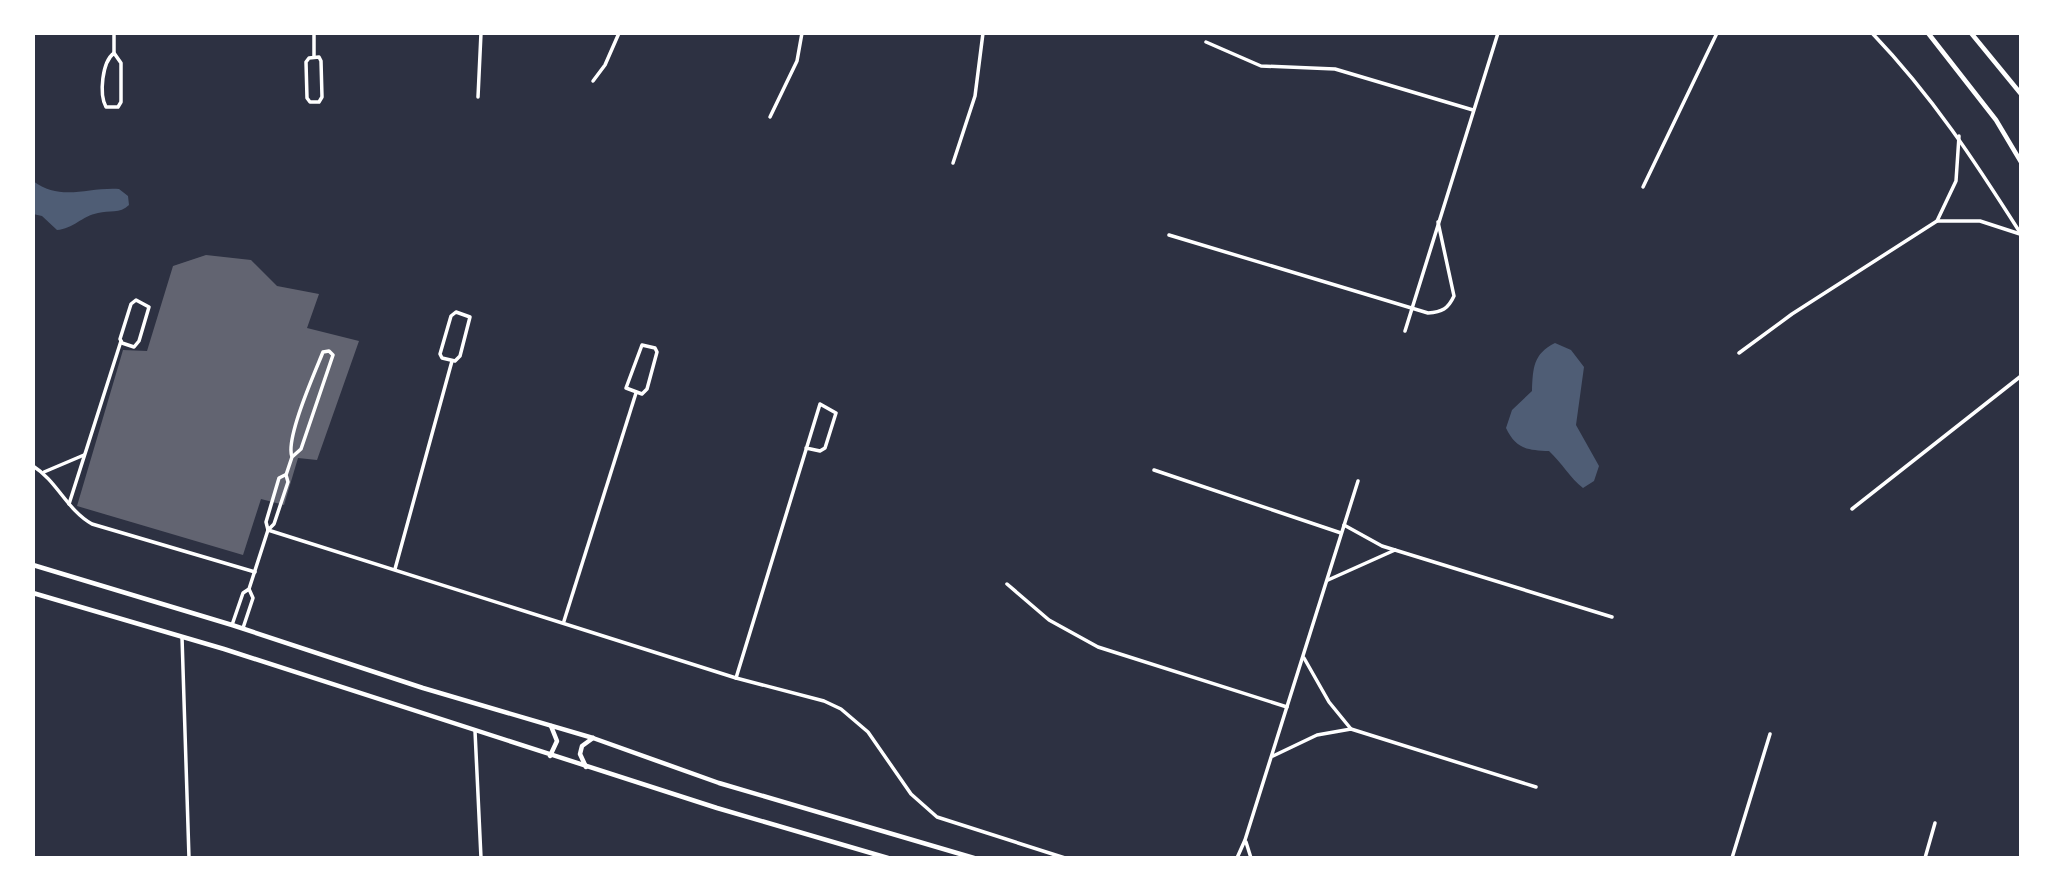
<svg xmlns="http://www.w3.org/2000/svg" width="2054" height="891" font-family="'Nunito Sans',sans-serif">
	<rect width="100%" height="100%" fill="#2d3142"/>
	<g fill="#4f5d75">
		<path d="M33,181C61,202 87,187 119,189L128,196L129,205C120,214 109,210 98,213C82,216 73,229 57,230L42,216L33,214Z"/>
		<path d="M1555,343L1571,350L1584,367L1576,425L1599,466L1594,481L1583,488C1570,478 1562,463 1549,451C1527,450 1516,449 1506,428L1512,410L1532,391C1533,368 1533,354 1555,343Z"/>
	</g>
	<path fill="#626471" d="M206,255L251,260L277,286L319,294L307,328L359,341L317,460L298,458L284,505L261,499L243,555L77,506L123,350L147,351L173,266Z"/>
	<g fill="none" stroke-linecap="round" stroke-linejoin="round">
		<g stroke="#fff" stroke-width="3.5">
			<path d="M114,33V52"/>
			<path d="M314,33V57"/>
			<path d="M1872,33C1933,97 1974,160 2021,234"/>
			<path d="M1206,42L1261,66L1335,69L1473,110"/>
			<path d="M114,53L121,63V102L118,107H106C99,94 102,62 114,53Z"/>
			<path d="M319,57L321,61L322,97L319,102H310L307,98L306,62L309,58Z"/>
			<path d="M593,81L605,65L619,33"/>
			<path d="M478,97L481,33"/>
			<path d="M770,117L797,61L802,33"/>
			<path d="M953,163L975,96L983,33"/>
			<path d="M1643,187L1717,33"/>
			<path d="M1937,221H1980L2020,234"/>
			<path d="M1169,235L1428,313C1442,312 1448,309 1454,296L1438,222"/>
			<path d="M136,300L149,307L139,341L134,347L122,343L120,339L131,304Z"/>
			<path d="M456,312L470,317L460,356L455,361L442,358L440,354L451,316Z"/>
			<path d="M1405,331L1498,33"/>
			<path d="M642,345L655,348L657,352L647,389L642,394L626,388Z"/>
			<path d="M1739,353L1792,314L1937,221L1956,181L1959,136"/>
			<path d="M33,466C57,481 67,510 92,524L255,572"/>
			<path d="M1154,470L1341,533"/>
			<path d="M44,472L84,455"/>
			<path d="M69,504L121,341"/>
			<path d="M1852,509L2021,376"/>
			<path d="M1344,525L1382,546L1612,617"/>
			<path d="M268,530L736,678L824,701L841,709L868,732L911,794L937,817L1065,858"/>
			<path d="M268,530L266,522L279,478L285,475"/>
			<path d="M395,569L452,361"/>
			<path d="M1328,580L1395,550"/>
			<path d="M1007,584L1049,620L1098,647L1287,707"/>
			<path d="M564,621L636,393"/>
			<path d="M232,625L243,593L249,589L268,530L274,524L288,482L286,475L292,457L301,449L333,355L329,351L323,352C315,372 285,439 292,457"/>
			<path d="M243,628L253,598L249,589"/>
			<path d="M182,637L189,858"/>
			<path d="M1304,658L1329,702L1351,729"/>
			<path d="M736,678L820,404L836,413L825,448L820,451L806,448"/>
			<path d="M475,731L481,858"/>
			<path d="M1273,756L1317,735L1351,729L1536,787"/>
			<path d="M1246,842L1251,858"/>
			<path d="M1237,858L1245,840L1358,481"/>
			<path d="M1732,858L1770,734"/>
			<path d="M1925,858L1935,823"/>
		</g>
		<g stroke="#fff" stroke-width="4.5">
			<path d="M1928,33L1996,120L2021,162"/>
			<path d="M1971,33L2021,94"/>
		</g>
		<g stroke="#fff" stroke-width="4.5">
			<path d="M33,565L232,625L423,688L593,738L719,783L974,858"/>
			<path d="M33,593L224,649L717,808L888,858"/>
			<path d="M550,756L557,741L551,726"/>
			<path d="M586,767L580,754L582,746L593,738"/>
		</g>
	</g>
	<rect width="2054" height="891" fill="none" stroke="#ffffff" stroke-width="70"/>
</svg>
